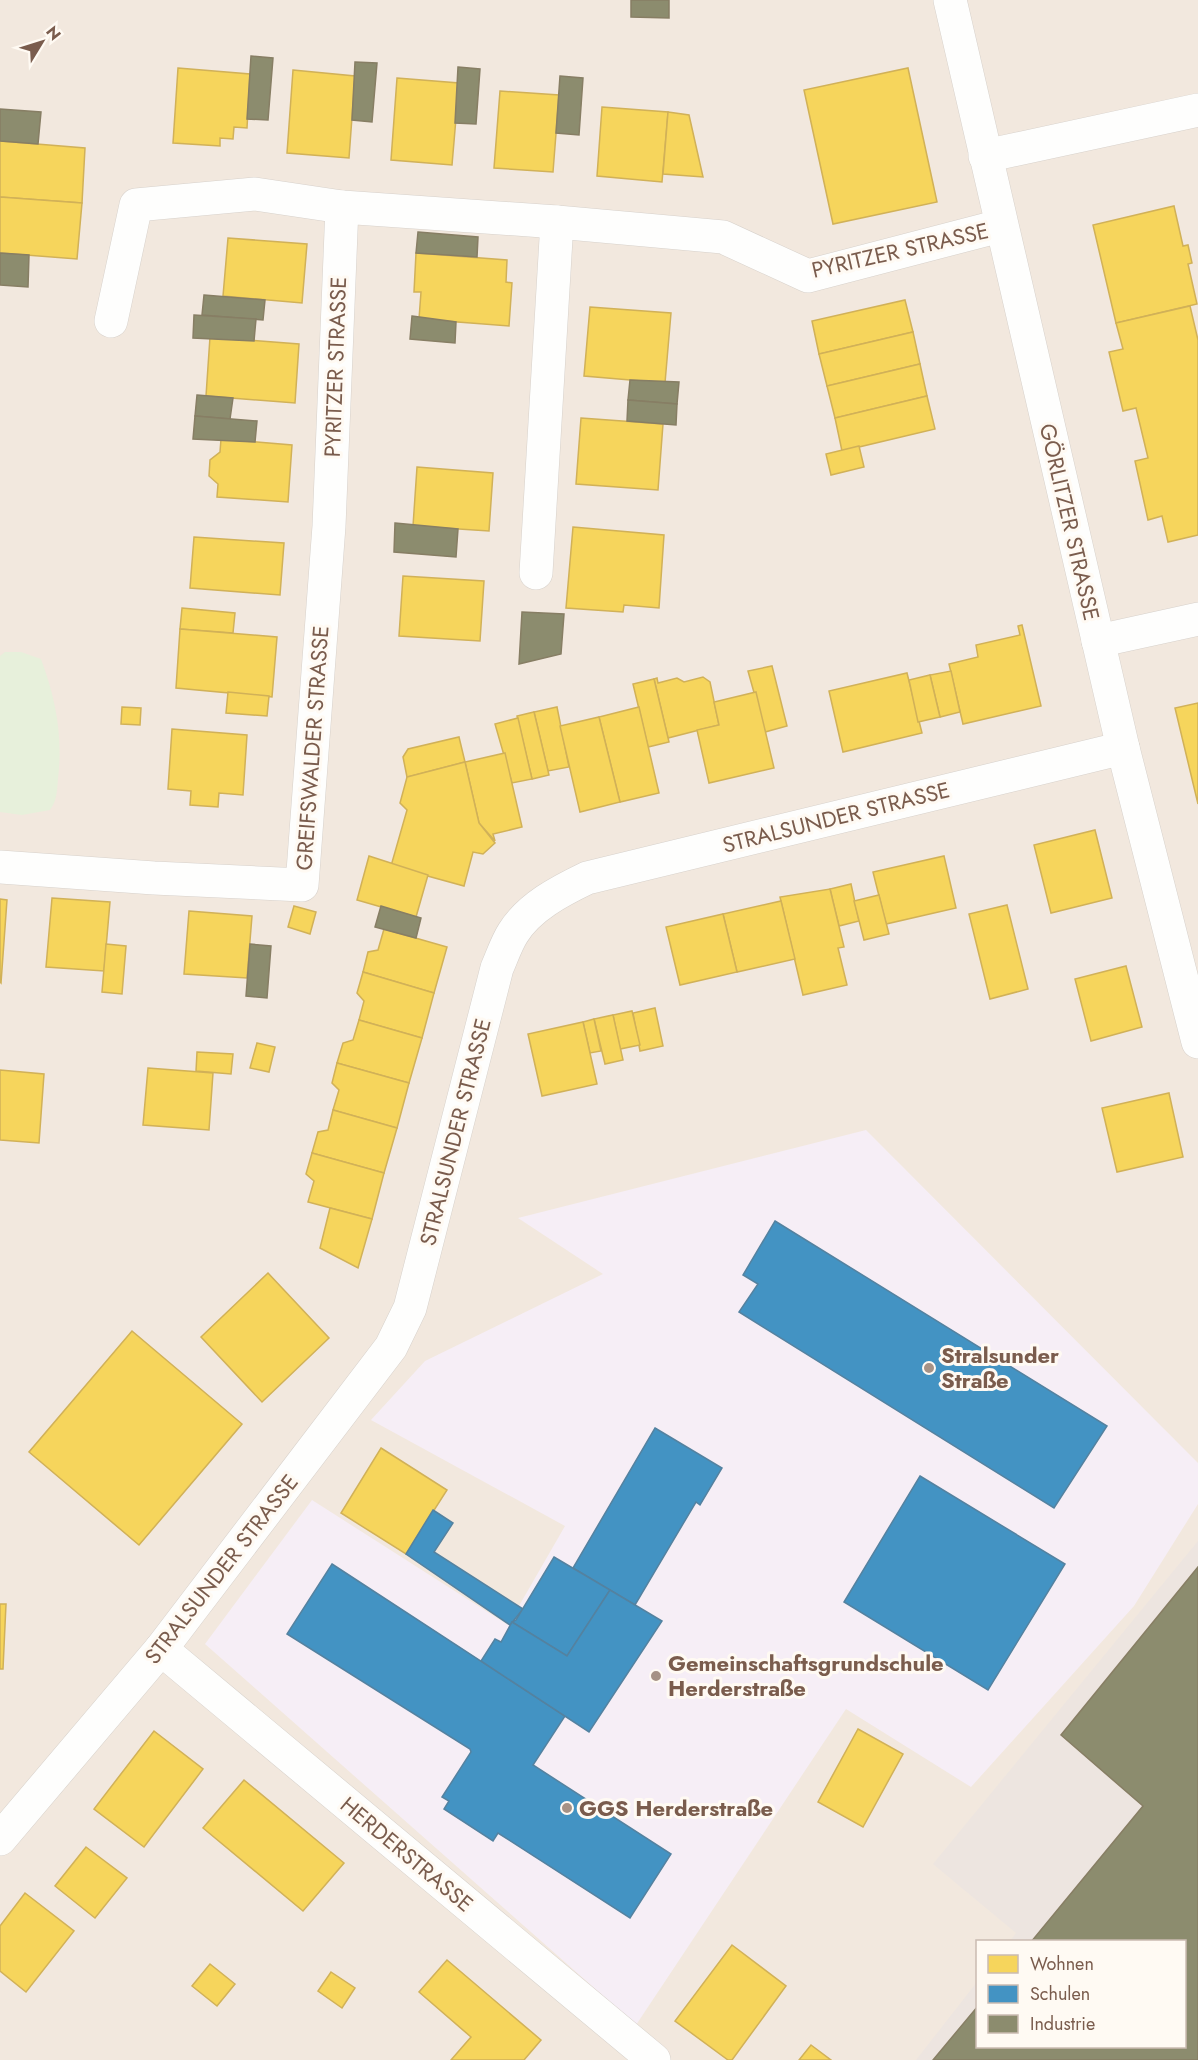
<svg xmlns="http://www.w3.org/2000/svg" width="1198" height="2060" font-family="Jost,sans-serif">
	<rect width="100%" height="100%" fill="#f9f5f0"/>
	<path fill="#f2e8de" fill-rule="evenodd" d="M0,0H1198V2060H0ZM978,1942H1184V2046H978Z"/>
	<path fill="#ede5e0" d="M1198,1541V2060H916L977,1982L978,2046H1184V1942L1010,1941L1016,1933L933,1864Z"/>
	<path fill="#f6eef6" d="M866,1130L1198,1463V1504L1134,1606L971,1787L846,1709L636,2025L205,1644L312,1500L508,1625L565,1526L371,1420L425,1361L603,1274L518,1218Z"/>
	<path fill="#e7f0db" d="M5,652H21L41,659C56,700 63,736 58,779C57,791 57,800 50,810L22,815L0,812V656Z"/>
	<g fill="#f6d55c" stroke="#d1b158" stroke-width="1.5">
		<path d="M178,68L250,74L247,128L234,127L233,139L220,138V146L173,143Z"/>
		<path d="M908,68L937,202L833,224L804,90Z"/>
		<path d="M293,70L355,76L349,158L287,153Z"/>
		<path d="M397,78L459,83L452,165L391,160Z"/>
		<path d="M500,91L559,95L553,172L494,168Z"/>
		<path d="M602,107L668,112L662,182L597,176Z"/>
		<path d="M668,112L689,115L703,177L663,174Z"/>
		<path d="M0,141L85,148L82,203L0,197Z"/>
		<path d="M0,197L82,203L77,259L0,253Z"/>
		<path d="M1174,206L1183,246L1188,245L1192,263L1188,264L1197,304L1116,323L1093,225Z"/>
		<path d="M228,238L307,244L302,303L223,296Z"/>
		<path d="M416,253L507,260L506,282L512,283L509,326L419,319L421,292H414Z"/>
		<path d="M905,300L913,332L819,354L812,321Z"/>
		<path d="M1190,306L1198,340V535L1168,542L1162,516L1148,520L1135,461L1148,458L1136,408L1123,411L1109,352L1123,349L1116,323Z"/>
		<path d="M590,307L671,313L665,383L584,376Z"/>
		<path d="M913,332L920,364L827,386L819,354Z"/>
		<path d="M210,337L299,344L295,403L206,396Z"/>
		<path d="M920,364L927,396L835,418L827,386Z"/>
		<path d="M927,396L935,429L842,451L835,418Z"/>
		<path d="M581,418L663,424L658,490L576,484Z"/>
		<path d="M221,439L292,445L288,502L217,497L218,484L209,476L210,460L220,452Z"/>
		<path d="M859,446L864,467L831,475L826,454Z"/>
		<path d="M417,467L493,473L489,531L413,526Z"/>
		<path d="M573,527L664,535L659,608L624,605L623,612L566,608Z"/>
		<path d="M194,537L284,543L280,595L190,588Z"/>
		<path d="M403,576L484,581L480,641L399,636Z"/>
		<path d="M182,608L235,613L233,633L180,629Z"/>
		<path d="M1022,625L1041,706L963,724L949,664L978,657L976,645L1020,635L1018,626Z"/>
		<path d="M180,629L277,637L272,697L176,688Z"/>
		<path d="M772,666L787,726L765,732L748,671Z"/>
		<path d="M951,671L960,712L940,717L930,675Z"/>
		<path d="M907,673L922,733L843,752L829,691Z"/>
		<path d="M930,675L940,717L918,722L909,680Z"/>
		<path d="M703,677L710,682L719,725L668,738L654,679L657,678L658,683L677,678L684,682Z"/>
		<path d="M654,679L669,742L648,747L633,684Z"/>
		<path d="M228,692L269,696L267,716L226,713Z"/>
		<path d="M756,692L774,768L709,783L697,730L719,725L714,702Z"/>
		<path d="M1198,703V804L1175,708Z"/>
		<path d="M122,707L141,708L140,725L121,724Z"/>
		<path d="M557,707L569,767L548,771L534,712Z"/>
		<path d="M639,707L659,793L620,802L599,717Z"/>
		<path d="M534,712L549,775L532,779L517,716Z"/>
		<path d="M599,717L620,802L580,812L560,726Z"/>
		<path d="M518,718L532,779L512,783L495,724Z"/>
		<path d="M172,729L247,735L243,795L219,793L218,807L190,805L191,791L168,789Z"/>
		<path d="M459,737L465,762L407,777L403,757L408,749Z"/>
		<path d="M505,753L522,827L493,834L495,841L479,823L465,762Z"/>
		<path d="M465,762L479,823L495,843L483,854L473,852L464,886L391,866L407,810L400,803L407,777Z"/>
		<path d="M1095,830L1112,898L1051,913L1034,845Z"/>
		<path d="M369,856L428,875L416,917L357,900Z"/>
		<path d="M944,856L956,908L886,924L873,872Z"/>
		<path d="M851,884L859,921L839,926L830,889Z"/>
		<path d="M830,889L844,947L838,948L847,985L803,995L780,897Z"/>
		<path d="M879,895L889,934L864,940L854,901Z"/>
		<path d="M52,898L110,902L104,971L46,967Z"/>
		<path d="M0,899L7,900L1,983L0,982Z"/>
		<path d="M781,901L795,959L737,972L723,914Z"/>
		<path d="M1007,905L1028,989L990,999L969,914Z"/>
		<path d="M294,906L316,912L310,934L288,927Z"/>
		<path d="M189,911L252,916L247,978L184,974Z"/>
		<path d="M723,914L737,972L680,985L666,927Z"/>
		<path d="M384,929L447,947L434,993L363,972L368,952L378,950Z"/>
		<path d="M106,944L126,946L122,994L102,992Z"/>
		<path d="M1126,966L1142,1027L1091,1041L1075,979Z"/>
		<path d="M363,972L434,993L422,1038L359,1020L364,1001L357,993Z"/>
		<path d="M655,1008L663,1046L640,1051L633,1013Z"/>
		<path d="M632,1011L640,1045L620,1049L613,1015Z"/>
		<path d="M613,1015L623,1060L605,1064L594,1019Z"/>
		<path d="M594,1019L601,1051L590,1053L583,1022Z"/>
		<path d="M359,1020L422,1038L409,1083L337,1063L343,1043L353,1040Z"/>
		<path d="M583,1022L597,1084L542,1096L528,1034Z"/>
		<path d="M257,1043L275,1047L269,1072L250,1068Z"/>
		<path d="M197,1052L233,1054L231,1074L196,1071Z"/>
		<path d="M337,1063L409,1083L397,1128L333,1110L339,1090L332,1083Z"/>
		<path d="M148,1068L213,1073L209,1130L143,1125Z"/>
		<path d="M0,1070L44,1074L39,1143L0,1140Z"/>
		<path d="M1169,1093L1183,1157L1117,1172L1102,1108Z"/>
		<path d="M333,1110L397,1128L384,1173L312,1153L318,1132L328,1130Z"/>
		<path d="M312,1153L384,1173L372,1219L308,1202L314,1181L306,1174Z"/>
		<path d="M330,1208L372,1219L358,1268L320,1248Z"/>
		<path d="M268,1273L329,1338L262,1402L201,1337Z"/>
		<path d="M132,1331L242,1424L139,1545L29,1452Z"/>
		<path d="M381,1448L447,1490L406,1554L341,1513Z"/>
		<path d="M0,1604H6L3,1669H0Z"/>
		<path d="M858,1729L903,1754L863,1827L818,1802Z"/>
		<path d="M154,1731L203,1769L144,1847L94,1809Z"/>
		<path d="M244,1780L344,1863L303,1911L203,1828Z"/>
		<path d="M86,1847L127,1878L95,1918L55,1886Z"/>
		<path d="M25,1893L74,1931L26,1992L0,1971V1926Z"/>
		<path d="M732,1945L786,1986L732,2060H728L675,2021Z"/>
		<path d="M447,1960L541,2040L524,2060H451L471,2037L419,1992Z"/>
		<path d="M210,1964L235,1984L217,2006L192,1986Z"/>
		<path d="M331,1972L355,1988L342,2008L318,1991Z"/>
		<path d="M811,2045L831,2060H799Z"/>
	</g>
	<g fill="#4393c3" stroke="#5482a0" stroke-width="1.5">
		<path d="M775,1221L1107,1426L1054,1508L739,1312L758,1284L743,1275Z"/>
		<path d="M655,1428L722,1468L700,1505L696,1502L635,1605L573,1568Z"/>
		<path d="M920,1476L1065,1564L988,1690L844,1602Z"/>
		<path d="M433,1510L453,1523L434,1552L523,1609L510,1625L406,1554Z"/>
		<path d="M554,1557L610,1590L567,1656L512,1622L516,1620Z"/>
		<path d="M332,1564L565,1716L533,1765L671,1854L630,1918L498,1833L493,1841L444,1809L449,1801L442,1797L471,1752L470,1749L287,1634Z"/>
		<path d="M610,1590L662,1621L589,1732L481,1661L495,1639L501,1642L512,1622L567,1656Z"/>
	</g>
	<g fill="#8c8c6e" stroke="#877e64" stroke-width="1.5">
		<path d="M631,0H669V18L631,17Z"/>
		<path d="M251,56L273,58L268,120L247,119Z"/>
		<path d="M355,62L377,63L372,122L352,120Z"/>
		<path d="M458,67L480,69L476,124L455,123Z"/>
		<path d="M560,76L583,78L579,135L556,133Z"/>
		<path d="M0,109L41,112L38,144L0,141Z"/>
		<path d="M418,232L478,237L477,257L416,253Z"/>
		<path d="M0,253L29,255L28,287L0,285Z"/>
		<path d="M204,295L265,300L263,320L202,315Z"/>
		<path d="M194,315L256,319L254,341L193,338Z"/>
		<path d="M412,316L456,322L455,343L410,339Z"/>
		<path d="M630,380L679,382L677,404L628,400Z"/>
		<path d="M197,395L233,398L230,419L195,416Z"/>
		<path d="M628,400L677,404L676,425L627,421Z"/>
		<path d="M195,416L257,421L255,442L193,439Z"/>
		<path d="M395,523L458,529L456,557L394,552Z"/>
		<path d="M522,612L564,614L561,654L519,664Z"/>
		<path d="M381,906L421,918L416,938L375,927Z"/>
		<path d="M250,944L271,946L267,998L246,996Z"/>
		<path d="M1198,1567V2060H933L978,2006V2046H1184V1942H1031L1143,1806L1061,1735Z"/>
	</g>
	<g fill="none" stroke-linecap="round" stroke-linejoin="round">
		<defs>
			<g id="street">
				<path d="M950,0L1123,748L1198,1042"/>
				<path d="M985,156L1198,110"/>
				<path d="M111,321L136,205L255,194L342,207"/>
				<path d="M536,573L557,222"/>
				<path d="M1098,641L1198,619"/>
				<path d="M0,867L154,878L302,885L329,526L342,207L557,222L723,237L808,276L1000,226"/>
				<path d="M161,1649L654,2060"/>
				<path d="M0,1839L161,1649L391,1347L410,1308L497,968C502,957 506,944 513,933C529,907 560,891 587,878L1123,748"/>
			</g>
		</defs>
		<use href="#street" stroke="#d7d1cb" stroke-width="34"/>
		<use href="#street" stroke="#fefefd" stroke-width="33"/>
	</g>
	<g fill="#a69286" stroke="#fffaf3" stroke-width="2">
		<circle cx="929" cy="1368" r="6"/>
		<circle cx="656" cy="1676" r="6"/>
		<circle cx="567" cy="1808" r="6"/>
	</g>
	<g text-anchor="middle" stroke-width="6" stroke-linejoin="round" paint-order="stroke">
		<g font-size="22" fill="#7a5c4d" stroke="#fffaf3">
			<text transform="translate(900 250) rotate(-13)" y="8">PYRITZER STRASSE</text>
			<text transform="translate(335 367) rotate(-88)" y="8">PYRITZER STRASSE</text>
			<text transform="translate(1070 522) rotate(77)" y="8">GÖRLITZER STRASSE</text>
			<text transform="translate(312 748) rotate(-86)" y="8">GREIFSWALDER STRASSE</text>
			<text transform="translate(836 817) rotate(-14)" y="8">STRALSUNDER STRASSE</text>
			<text transform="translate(455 1132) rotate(-76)" y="8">STRALSUNDER STRASSE</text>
			<text transform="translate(221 1569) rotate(-52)" y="8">STRALSUNDER STRASSE</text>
			<text transform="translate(407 1854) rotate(40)" y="8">HERDERSTRASSE</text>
		</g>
		<g font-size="22" font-weight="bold" fill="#7a5c4d" stroke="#fffaf3" text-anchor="start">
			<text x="941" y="1363">Stralsunder<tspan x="941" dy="25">Straße</tspan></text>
			<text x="668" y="1671">Gemeinschaftsgrundschule<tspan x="668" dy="25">Herderstraße</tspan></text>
			<text x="579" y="1816">GGS Herderstraße</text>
		</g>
	</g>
	<rect x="976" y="1940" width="210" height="108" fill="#fffaf3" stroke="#cabbb1" stroke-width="1.5"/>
	<rect x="988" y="1955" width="30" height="18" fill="#f6d55c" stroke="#cabbb1" stroke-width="1.5"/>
	<text x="1030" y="1970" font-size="18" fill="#7a5c4d">Wohnen</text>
	<rect x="988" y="1985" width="30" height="18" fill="#4393c3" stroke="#cabbb1" stroke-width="1.5"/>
	<text x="1030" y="2000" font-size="18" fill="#7a5c4d">Schulen</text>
	<rect x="988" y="2015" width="30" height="18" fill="#8c8c6e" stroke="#cabbb1" stroke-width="1.5"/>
	<text x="1030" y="2030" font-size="18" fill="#7a5c4d">Industrie</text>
	<g transform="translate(42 42) rotate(52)" stroke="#fffaf3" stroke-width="4.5" paint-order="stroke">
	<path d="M0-4.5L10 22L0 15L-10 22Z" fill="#7a5c4d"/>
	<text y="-9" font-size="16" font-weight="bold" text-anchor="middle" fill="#7a5c4d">N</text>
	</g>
</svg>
